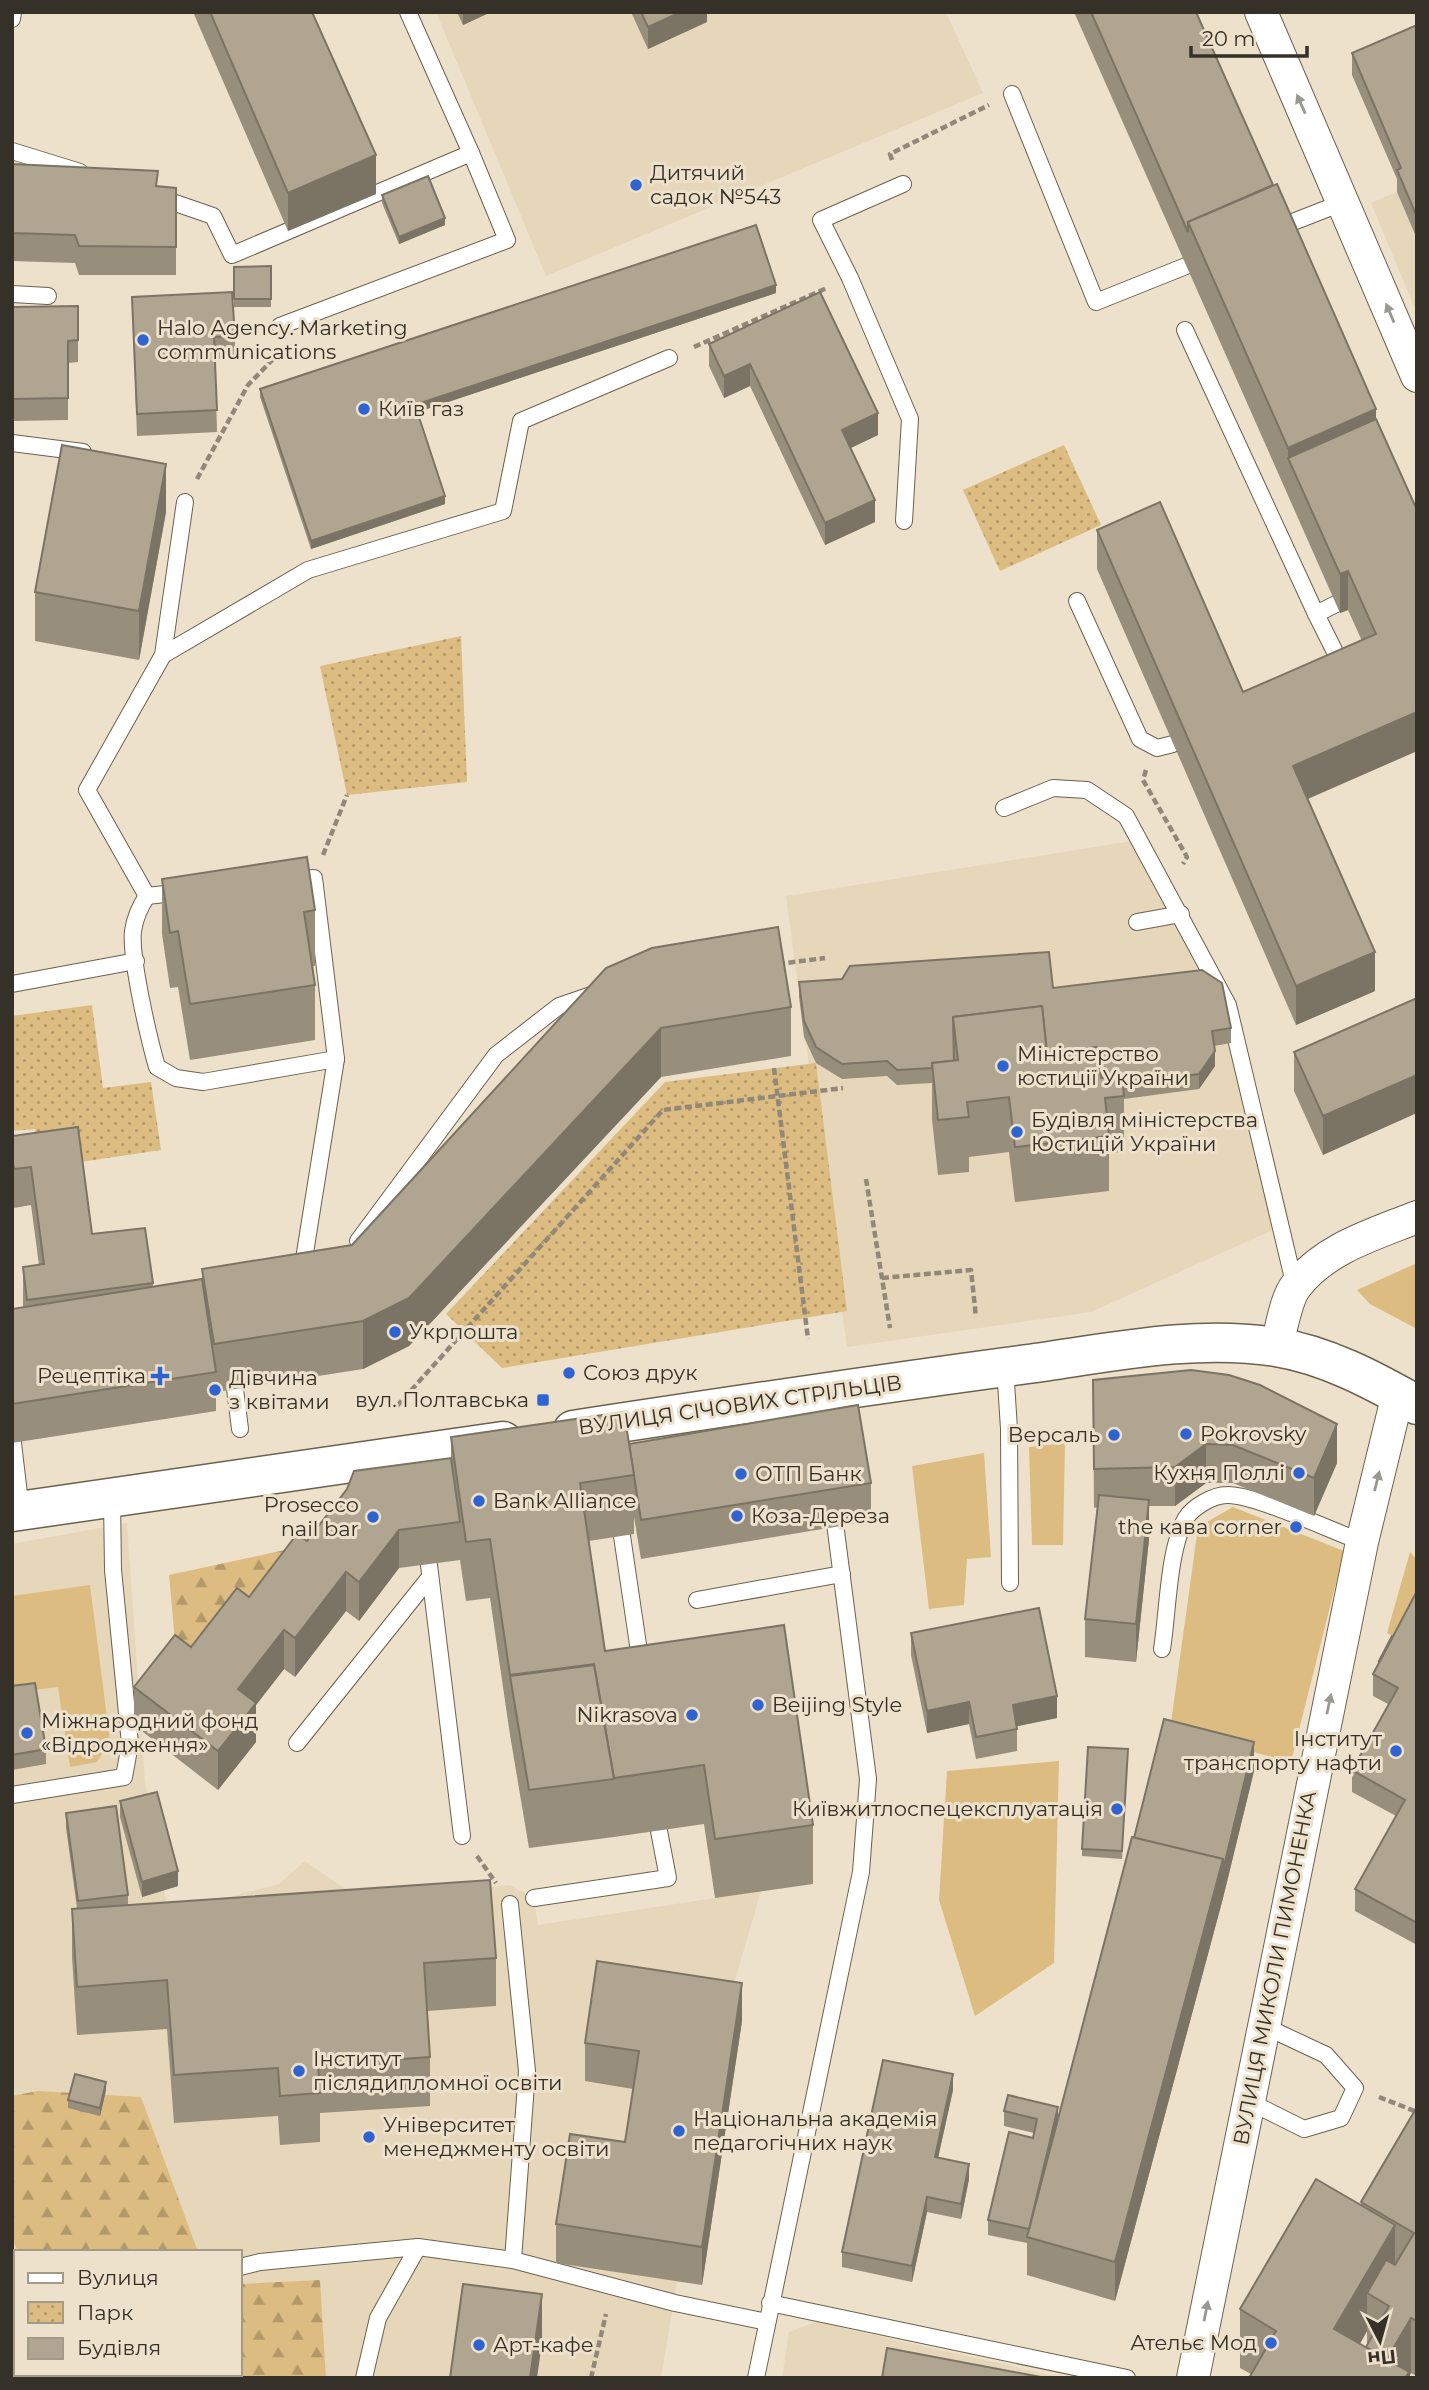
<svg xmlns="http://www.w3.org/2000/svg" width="1429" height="2390" font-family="Montserrat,sans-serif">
	<defs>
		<pattern id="forest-firs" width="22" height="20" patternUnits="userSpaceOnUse" patternTransform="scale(1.75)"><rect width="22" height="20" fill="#dcbc80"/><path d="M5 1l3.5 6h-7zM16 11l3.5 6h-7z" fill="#b39969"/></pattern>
		<pattern id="park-dots" width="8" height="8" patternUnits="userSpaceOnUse" patternTransform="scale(1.75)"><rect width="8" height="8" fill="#dcbc80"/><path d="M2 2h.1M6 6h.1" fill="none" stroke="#b39969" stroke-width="1.8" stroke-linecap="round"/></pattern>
	</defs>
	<rect width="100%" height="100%" fill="#ede1cb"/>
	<g fill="#e6d7ba" fill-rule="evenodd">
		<path d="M436,12H946L983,93L546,276Z"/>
		<path d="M1417,183V313L1371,203Z"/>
		<path d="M1145,839L1236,1008L1290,1222L1091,1312L847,1347L786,896Z"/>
		<path d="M127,1523L145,1781L168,1913L279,1884L305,1861L360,1899L510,1885L534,1898L538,1925L761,1891L724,2018L742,2021L702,2285L677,2282L661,2378H12V1544ZM16,2252H240V2374H16Z"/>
		<path d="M816,2322L1064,2378H782L789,2332Z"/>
	</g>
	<g fill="#dcbc80">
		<path d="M1417,1263V1329L1370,1304L1357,1290Z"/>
		<path d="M1065,1443L1063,1545H1032L1029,1447Z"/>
		<path d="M984,1453L991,1557L967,1559L964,1605L929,1609L912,1466Z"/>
		<path d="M1233,1507L1344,1551L1291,1762L1170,1730L1198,1527Z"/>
		<path d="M1410,1552L1417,1560V1614L1402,1643L1387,1633Z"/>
		<path d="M90,1585L110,1741L97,1762L70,1767L58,1687L12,1693V1596Z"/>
		<path d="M1059,1761L1054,1963L975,2016L939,1900L947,1771Z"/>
	</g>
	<g fill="url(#forest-firs)">
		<path d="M308,1545L192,1667L176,1652L169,1575Z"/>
		<path d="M38,2091L141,2097L198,2252H18L12,2238V2096Z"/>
		<path d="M320,2280L326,2378H76L74,2374H240V2284Z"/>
	</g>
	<g fill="url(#park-dots)">
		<path d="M1064,445L1101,525L1000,571L963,490Z"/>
		<path d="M461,636L467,782L347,795L320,666Z"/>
		<path d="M92,1005L103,1088L151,1082L161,1150L40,1168L35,1129L12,1131V1016Z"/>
		<path d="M816,1063L847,1311L502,1368L446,1314L665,1082Z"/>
	</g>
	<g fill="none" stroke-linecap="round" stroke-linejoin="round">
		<defs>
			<g id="service">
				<path d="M12,19L13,12"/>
				<path d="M1012,94L1096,302L1186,266"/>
				<path d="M12,151L80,172"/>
				<path d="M903,184L821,220L850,278L910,419L904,521"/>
				<path d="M158,197L213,216L232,255L471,153L408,12"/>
				<path d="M1275,229L1344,202"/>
				<path d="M12,294L48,296"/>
				<path d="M280,326L507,240L471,153"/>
				<path d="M1185,330L1316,614"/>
				<path d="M12,443L83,452"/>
				<path d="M1077,601L1140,739L1157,748L1173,744"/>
				<path d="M163,655L308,570L503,511L521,421L669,358"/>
				<path d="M1331,671L1337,656L1316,614L1336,604"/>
				<path d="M1004,808L1053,788L1087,790L1126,816L1228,1005L1295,1287"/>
				<path d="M288,881L314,878L336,1059L304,1259"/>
				<path d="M147,896L183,892"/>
				<path d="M147,896L87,790L163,655L185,502"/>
				<path d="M147,896C139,908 135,917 133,931C130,958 149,1039 157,1067L176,1078L203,1082L336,1059"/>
				<path d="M1137,922L1181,914"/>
				<path d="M12,984L136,961"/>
				<path d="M358,1241L496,1055L559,1006L594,994"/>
				<path d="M1005,1367L1009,1429L1010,1583"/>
				<path d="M235,1389L240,1429"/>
				<path d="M13,1443L21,1511"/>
				<path d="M622,1536L641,1665"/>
				<path d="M429,1565L462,1836"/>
				<path d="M697,1600L842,1574"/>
				<path d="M1162,1649C1168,1612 1168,1550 1186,1518C1193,1507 1213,1495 1227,1495C1254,1494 1332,1531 1362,1542"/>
				<path d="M297,1743L430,1577"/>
				<path d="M12,1795L124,1777L130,1744L113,1570L112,1498"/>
				<path d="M534,1898L668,1878L659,1831"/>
				<path d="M510,1904L527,2071L513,2260"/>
				<path d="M1248,2101L1304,2129L1341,2118L1355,2088L1326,2055L1262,2025"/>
				<path d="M240,2267L260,2262L418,2247L513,2260L675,2303L767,2322"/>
				<path d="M770,2303L1127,2378"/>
				<path d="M12,2331L16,2330"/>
				<path d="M12,2373L15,2378"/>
				<path d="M364,2378L378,2318L418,2247"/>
				<path d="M756,2378L861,1872L868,1779L833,1508"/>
			</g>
			<g id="minor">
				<path d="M1261,12L1417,376"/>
				<path d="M1276,1347C1282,1329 1285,1300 1296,1286C1325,1248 1375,1234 1417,1217"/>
				<path d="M1193,2378L1362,1542L1398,1394"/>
			</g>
			<g id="secondary">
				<path d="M573,1430C724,1407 876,1384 1028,1364C1108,1353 1195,1334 1276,1347C1326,1355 1373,1380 1417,1405"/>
				<path d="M12,1512L503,1441"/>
			</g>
		</defs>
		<use href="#service" stroke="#6c614e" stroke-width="18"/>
		<use href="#minor" stroke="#6c614e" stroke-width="34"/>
		<use href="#secondary" stroke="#6c614e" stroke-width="41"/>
		<g stroke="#918879" stroke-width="4.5" stroke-dasharray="7 3.5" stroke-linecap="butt">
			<path d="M892,160L890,154L989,105"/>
			<path d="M228,328L254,327"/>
			<path d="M694,347L827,288"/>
			<path d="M197,479L248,385L279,353"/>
			<path d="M1146,770L1143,780L1187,857L1183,864"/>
			<path d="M323,855L347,795"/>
			<path d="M778,964L825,958"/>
			<path d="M774,1068L808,1339"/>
			<path d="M866,1179L890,1328"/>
			<path d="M882,1278L971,1270L976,1317"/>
			<path d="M397,1406L663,1110L843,1088"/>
			<path d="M477,1856L496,1883"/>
			<path d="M1379,2097L1417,2112"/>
			<path d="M591,2378L606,2314"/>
		</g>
		<use href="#service" stroke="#fff" stroke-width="16"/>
		<use href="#minor" stroke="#fff" stroke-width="32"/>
		<use href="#secondary" stroke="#fff" stroke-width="38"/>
	</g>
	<g fill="#978e7c" fill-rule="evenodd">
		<path d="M193,12H312L376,194L288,231Z"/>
		<path d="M457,12H491L463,25Z"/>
		<path d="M631,12H707V22L648,49Z"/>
		<path d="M1074,12H1196L1376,419L1417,751L1308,799L1375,991L1296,1025L1097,569V530L1243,692L1362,641L1348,610L1340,613Z"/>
		<path d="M1417,25V239L1397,192V179L1352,75V53Z"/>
		<path d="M12,164L158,187L176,188V275H79L75,263L12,261Z"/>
		<path d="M382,195L445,225L399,244L382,203Z"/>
		<path d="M271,266V307H234V267Z"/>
		<path d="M820,292L878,435L851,448L875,522L825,545L750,386L724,398L709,366V344Z"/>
		<path d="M776,293L417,412L445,504L311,549L260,397V389Z"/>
		<path d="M132,297L235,336V358L215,359L217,432L137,436Z"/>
		<path d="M78,306V362L68,363V420L12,421V307Z"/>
		<path d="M166,512L139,660L35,641V592Z"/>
		<path d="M162,879L315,910V966H313L315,985V1040L190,1060L178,987L170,988L162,934Z"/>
		<path d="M606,968L791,1007V1056L661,1077L409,1346L363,1369L216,1392V1411L12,1443V1309L23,1307V1267L39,1265L31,1205L14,1208L12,1197V1136L92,1234L153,1283V1287L202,1279V1269L352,1245Z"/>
		<path d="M799,982L1053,988L1231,1028V1043L1214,1046L1215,1066L1199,1089L1124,1099V1152L1109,1153V1191L1015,1202L1009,1152L969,1157V1172L938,1175L932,1119V1083L897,1085L887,1076L842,1079L816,1063L804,1037L799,997Z"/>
		<path d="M1417,998L1323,1155L1294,1091V1052Z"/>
		<path d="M1093,1380L1337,1463L1314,1516L1233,1483H1206L1175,1506H1149V1539L1136,1662L1085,1657V1619L1098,1507L1094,1508Z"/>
		<path d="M451,1437L629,1444L871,1483V1521L641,1559L634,1517V1534L589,1541L605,1651L813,1825V1884L715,1898L704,1824L614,1837L529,1848L510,1735L490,1598L466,1601L460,1560L399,1568L359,1621L346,1611L295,1677L284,1669L256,1705V1742L218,1790L134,1725V1687L191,1647L249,1597L307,1541L451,1458Z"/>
		<path d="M1417,1591V1945L1355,1911V1889L1396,1816L1352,1792V1770L1388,1704L1373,1696V1674L1379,1661Z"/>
		<path d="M911,1633L1057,1718L1017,1726V1751L976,1759L969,1724L927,1733L911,1655Z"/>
		<path d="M12,1686L46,1749V1764L12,1770Z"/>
		<path d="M1128,1749L1122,1859L1082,1856V1849Z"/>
		<path d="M1254,1771L1223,1898L1115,2301L1027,2275V2243L988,2235V2220L1033,2138L1034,2133L1004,2126V2111L1058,2118L1134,1838Z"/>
		<path d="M120,1801L178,1886L142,1897L120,1817Z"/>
		<path d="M66,1813L128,1895V1905L496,1958V2006L427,2011L430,2057V2106L320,2113V2142L280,2145L278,2116L174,2123L167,2029L77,2035L72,1957V1909L77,1908L66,1828Z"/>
		<path d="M742,2021L702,2285L556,2263V2224L625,2142L633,2089L585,2081V2043Z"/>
		<path d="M106,2090L100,2116L68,2108V2100Z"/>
		<path d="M953,2090L938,2157L969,2179L961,2219L927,2212L912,2282L842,2267V2252Z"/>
		<path d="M1417,2107V2376L1411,2373L1251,2374L1240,2368V2309L1361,2205V2202ZM1367,2331V2345L1366,2347L1360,2344Z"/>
	</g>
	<g fill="#7b7465">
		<path d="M463,12H491L463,25Z"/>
		<path d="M681,12H707V22L648,49V27Z"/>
		<path d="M376,155V194L288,231V193Z"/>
		<path d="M445,218V225L399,244V237Z"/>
		<path d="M776,285V293L415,413V405Z"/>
		<path d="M750,364V386L724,398V376Z"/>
		<path d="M1376,409V457L1288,458V448Z"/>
		<path d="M878,413V435L842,452V430Z"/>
		<path d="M166,464V512L139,660V611Z"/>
		<path d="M445,496V504L311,549V541Z"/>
		<path d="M875,500V522L825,545V523Z"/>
		<path d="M1348,571V610L1340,613V574Z"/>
		<path d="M1417,712V751L1293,805V766Z"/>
		<path d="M1375,952V991L1296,1025V986Z"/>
		<path d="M661,1028V1077L409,1346L363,1369V1321Z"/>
		<path d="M1215,1051V1066L1199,1089V1074Z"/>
		<path d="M1417,1075V1113L1323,1155V1116Z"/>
		<path d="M1337,1424V1463L1314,1516V1478Z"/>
		<path d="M1206,1444V1483L1175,1506V1467Z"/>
		<path d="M1149,1500V1539L1136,1662V1624Z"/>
		<path d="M399,1530V1568L359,1621V1582Z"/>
		<path d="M346,1572V1611L295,1677V1638Z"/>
		<path d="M284,1630V1669L256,1705V1742L218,1790V1751L238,1689Z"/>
		<path d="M1057,1696V1718L1013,1727V1705Z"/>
		<path d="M969,1702V1724L927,1733V1711Z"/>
		<path d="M1254,1742V1771L1223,1898L1115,2301V2262Z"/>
		<path d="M178,1871V1886L142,1897V1882Z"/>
		<path d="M742,1983V2021L702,2285V2247Z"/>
		<path d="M953,2074V2090L935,2172V2157Z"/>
		<path d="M106,2082V2090L100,2116V2108Z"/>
		<path d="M1058,2107V2122L1029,2229Z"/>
		<path d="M969,2164V2179L961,2219V2204Z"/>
		<path d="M927,2197V2212L912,2282V2266Z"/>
		<path d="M1395,2225V2283L1367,2293V2331L1340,2378L1334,2329Z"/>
		<path d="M542,2294V2343L537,2378H530Z"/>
		<path d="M1411,2318V2373L1409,2378H1385V2362Z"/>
	</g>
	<g fill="#b0a590" stroke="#7b7465" stroke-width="2">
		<path d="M210,12H312L376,155L288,193Z"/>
		<path d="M641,12H681L648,27Z"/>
		<path d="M1091,12H1196L1273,185L1188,222V232Z"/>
		<path d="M1417,25V217L1397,170L1401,168L1352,53Z"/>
		<path d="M12,164L158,171L156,186L176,188V247L79,246L75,235L12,233Z"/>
		<path d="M428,176L445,218L399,237L382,195Z"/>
		<path d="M1277,184L1376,409L1288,448L1188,222Z"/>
		<path d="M756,225L776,285L415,405L445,496L311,541L260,389Z"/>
		<path d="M271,266V299H234V267Z"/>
		<path d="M232,292L235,336L214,337L217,410L137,414L132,297Z"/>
		<path d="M820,292L878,413L842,430L875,500L825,523L750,364L724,376L709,344Z"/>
		<path d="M78,306V340L68,341V398L12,399V307Z"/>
		<path d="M1376,419L1417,510V712L1293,766L1375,952L1296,986L1097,530L1160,502L1243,692L1376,634L1348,571L1340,574L1288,458Z"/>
		<path d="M62,445L166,464L139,611L35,592Z"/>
		<path d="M307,857L315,910L304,912L315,985L190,1004L178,931L170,933L162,879Z"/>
		<path d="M778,927L791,1007L661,1028L409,1298L363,1321L214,1344L202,1269L352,1245L606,968L652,948Z"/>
		<path d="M1049,952L1053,988L1202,970L1222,983L1231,1028L1212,1031L1215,1051L1199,1074L1123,1084L1122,1076L1101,1078L1097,1047L1047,1053L1042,1006L953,1017L954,1061L932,1063V1068L897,1070L887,1061L842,1064L816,1047L804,1021L799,982L842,979L850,966Z"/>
		<path d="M1417,998V1075L1323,1116L1294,1052Z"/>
		<path d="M1042,1006L1047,1053L1097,1047L1101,1078L1122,1076L1124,1096L1105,1098L1109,1136L1015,1147L1009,1097L967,1102L969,1117L938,1120L932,1063L958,1060L953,1017Z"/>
		<path d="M78,1127L92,1234L145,1228L153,1283L27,1300L23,1267L44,1264L31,1167L14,1169L12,1158V1136Z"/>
		<path d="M202,1279L216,1372L12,1404V1309Z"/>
		<path d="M1191,1370L1229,1375L1260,1385L1337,1424L1314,1478L1233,1445L1206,1444L1175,1467L1094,1469L1093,1380Z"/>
		<path d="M858,1405L871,1483L641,1520L629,1444Z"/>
		<path d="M624,1412L634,1475L580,1483L605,1651L784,1625L813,1825L715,1839L704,1765L614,1778L594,1664L510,1675L490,1539L466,1542L451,1437Z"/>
		<path d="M451,1458L460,1522L399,1530L359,1582L346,1572L295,1638L284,1630L238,1689L256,1703L218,1751L134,1687L175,1635L191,1647L237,1588L249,1597L297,1534L307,1541L347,1489L354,1471Z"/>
		<path d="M1099,1495L1149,1500L1136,1624L1085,1619Z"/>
		<path d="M1417,1591V1923L1355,1889L1405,1800L1352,1770L1398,1688L1373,1674Z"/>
		<path d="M1039,1608L1057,1696L1013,1705L1017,1729L976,1737L969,1702L927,1711L911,1633Z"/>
		<path d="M1392,1636H1393L1380,1661H1379Z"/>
		<path d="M594,1665L614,1779L529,1790L510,1676Z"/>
		<path d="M35,1683L46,1749L12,1755V1686Z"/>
		<path d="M1164,1719L1254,1742L1223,1870V1859L1134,1838Z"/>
		<path d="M1088,1747L1128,1749L1122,1851L1082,1849Z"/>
		<path d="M157,1792L178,1871L142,1882L120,1801Z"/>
		<path d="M116,1806L128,1895L78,1901L66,1813Z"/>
		<path d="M1132,1837L1223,1859L1115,2262L1027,2237Z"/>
		<path d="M490,1880L496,1958L424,1963L430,2057L318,2065L320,2093L280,2096L278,2068L174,2075L167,1980L77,1987L72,1909Z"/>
		<path d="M597,1961L742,1983L702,2247L556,2224L570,2134L625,2142L639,2051L585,2043Z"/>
		<path d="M883,2060L953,2074L935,2157L969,2164L961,2204L927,2197L912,2266L842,2252Z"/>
		<path d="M75,2074L106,2082L100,2108L68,2100Z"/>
		<path d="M1008,2095L1058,2107L1029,2229L988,2220L1009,2132L1033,2138L1037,2119L1004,2111Z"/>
		<path d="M1417,2107V2321L1411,2318L1387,2359L1366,2347L1389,2306L1367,2293L1386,2260L1395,2265L1414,2233L1361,2202Z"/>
		<path d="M1316,2179L1395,2225L1334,2329L1409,2372L1405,2378H1249L1276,2331L1240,2309Z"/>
		<path d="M463,2284L542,2294L530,2378H450Z"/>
		<path d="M887,2348L1046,2378H882Z"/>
	</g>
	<defs><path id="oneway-solid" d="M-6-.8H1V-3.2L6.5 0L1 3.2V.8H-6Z" transform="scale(1.75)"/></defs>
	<g fill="#9a9894">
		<use href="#oneway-solid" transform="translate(1301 104) rotate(-114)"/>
		<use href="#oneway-solid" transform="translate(1390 313) rotate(-113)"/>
		<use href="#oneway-solid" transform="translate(1377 1481) rotate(-76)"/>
		<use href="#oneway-solid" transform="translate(1329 1704) rotate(-78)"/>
		<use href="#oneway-solid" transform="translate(1206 2311) rotate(-79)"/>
	</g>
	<g fill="#3063d2" stroke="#ede1cb" stroke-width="2.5">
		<circle cx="636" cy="185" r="7"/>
		<circle cx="143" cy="340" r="7"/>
		<circle cx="364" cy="409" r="7"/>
		<circle cx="1003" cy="1066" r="7"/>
		<circle cx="1017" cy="1132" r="7"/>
		<circle cx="395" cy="1332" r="7"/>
		<circle cx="569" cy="1373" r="7"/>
		<path d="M156.5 1365.5h7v7h7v7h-7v7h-7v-7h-7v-7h7z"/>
		<circle cx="215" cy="1390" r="7"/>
		<rect x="536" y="1393" width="14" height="14" rx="3.5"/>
		<circle cx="1186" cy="1434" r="7"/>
		<circle cx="1114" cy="1435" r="7"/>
		<circle cx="1299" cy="1473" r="7"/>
		<circle cx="741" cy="1474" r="7"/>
		<circle cx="479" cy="1501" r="7"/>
		<circle cx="737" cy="1516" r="7"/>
		<circle cx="373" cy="1517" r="7"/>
		<circle cx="1296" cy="1527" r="7"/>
		<circle cx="758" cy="1705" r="7"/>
		<circle cx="692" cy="1715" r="7"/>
		<circle cx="27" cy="1733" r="7"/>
		<circle cx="1396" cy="1751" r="7"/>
		<circle cx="1117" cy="1809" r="7"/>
		<circle cx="299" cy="2071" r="7"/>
		<circle cx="679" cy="2131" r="7"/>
		<circle cx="369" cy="2137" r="7"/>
		<circle cx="1271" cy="2343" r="7"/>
		<circle cx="479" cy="2345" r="7"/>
	</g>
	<g text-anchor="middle" stroke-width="6" stroke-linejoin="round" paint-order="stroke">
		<g font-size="21" fill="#353028" stroke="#ede1cb" text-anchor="start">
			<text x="650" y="180">Дитячий<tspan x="650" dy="24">садок №543</tspan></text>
			<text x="157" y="335">Halo Agency. Marketing<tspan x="157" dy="24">communications</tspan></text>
			<text x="378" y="416">Київ газ</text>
			<text x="1017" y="1061">Міністерство<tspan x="1017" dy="24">юстиції України</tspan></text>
			<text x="1031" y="1127">Будівля міністерства<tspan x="1031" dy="24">Юстицій України</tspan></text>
			<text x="409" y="1339">Укрпошта</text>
			<text x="583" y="1380">Союз друк</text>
			<text x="146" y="1383" text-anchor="end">Рецептіка</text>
			<text x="229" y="1385">Дівчина<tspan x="229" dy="24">з квітами</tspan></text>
			<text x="529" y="1407" text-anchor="end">вул. Полтавська</text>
			<text x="1200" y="1441">Pokrovsky</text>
			<text x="1100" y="1442" text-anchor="end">Версаль</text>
			<text x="1285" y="1480" text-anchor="end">Кухня Поллі</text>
			<text x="755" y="1481">ОТП Банк</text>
			<text x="493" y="1508">Bank Alliance</text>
			<text x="359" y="1512" text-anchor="end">Prosecco<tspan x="359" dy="24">nail bar</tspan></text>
			<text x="751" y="1523">Коза-Дереза</text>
			<text x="1282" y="1534" text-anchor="end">the кава corner</text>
			<text x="772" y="1712">Beijing Style</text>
			<text x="678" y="1722" text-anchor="end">Nikrasova</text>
			<text x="41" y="1728">Міжнародний фонд<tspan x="41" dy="24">«Відродження»</tspan></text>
			<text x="1382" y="1746" text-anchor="end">Інститут<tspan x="1382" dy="24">транспорту нафти</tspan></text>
			<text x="1103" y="1816" text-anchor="end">Київжитлоспецексплуатація</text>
			<text x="313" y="2066">Інститут<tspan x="313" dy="24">післядипломної освіти</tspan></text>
			<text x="693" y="2126">Національна академія<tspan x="693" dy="24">педагогічних наук</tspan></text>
			<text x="383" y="2132">Університет<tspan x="383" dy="24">менеджменту освіти</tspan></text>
			<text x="1257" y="2350" text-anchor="end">Ательє Мод</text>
			<text x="493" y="2352">Арт-кафе</text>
		</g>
		<g font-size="21" fill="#353028" stroke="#ede1cb">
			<text transform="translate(740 1405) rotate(-8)" y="7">ВУЛИЦЯ СІЧОВИХ СТРІЛЬЦІВ</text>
			<text transform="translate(1275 1968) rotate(-79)" y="7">ВУЛИЦЯ МИКОЛИ ПИМОНЕНКА</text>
		</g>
	</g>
	<rect width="1429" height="2390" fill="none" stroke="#353028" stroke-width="28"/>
	<rect x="14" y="2250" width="228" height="126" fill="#ede1cb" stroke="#a39a8a" stroke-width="2"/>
	<rect x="28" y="2273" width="35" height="10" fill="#ffffff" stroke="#a39a8a" stroke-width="2"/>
	<text x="77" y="2285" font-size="21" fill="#353028">Вулиця</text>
	<rect x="28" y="2302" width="35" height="21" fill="url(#park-dots)" stroke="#a39a8a" stroke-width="2"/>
	<text x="77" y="2320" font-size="21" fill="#353028">Парк</text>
	<rect x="28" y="2338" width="35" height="21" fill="#b0a590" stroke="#a39a8a" stroke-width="2"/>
	<text x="77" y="2355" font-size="21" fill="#353028">Будівля</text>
	<g transform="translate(1380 2341) rotate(174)" stroke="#ede1cb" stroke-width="5" paint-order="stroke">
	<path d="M0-5L12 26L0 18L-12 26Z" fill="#353028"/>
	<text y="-10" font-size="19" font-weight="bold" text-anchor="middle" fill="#353028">Пн</text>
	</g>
	<path d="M1191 46v10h116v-10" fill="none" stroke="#353028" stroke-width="3.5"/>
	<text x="1202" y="46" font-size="21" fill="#353028" stroke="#ede1cb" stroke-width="5" paint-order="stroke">20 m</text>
</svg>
